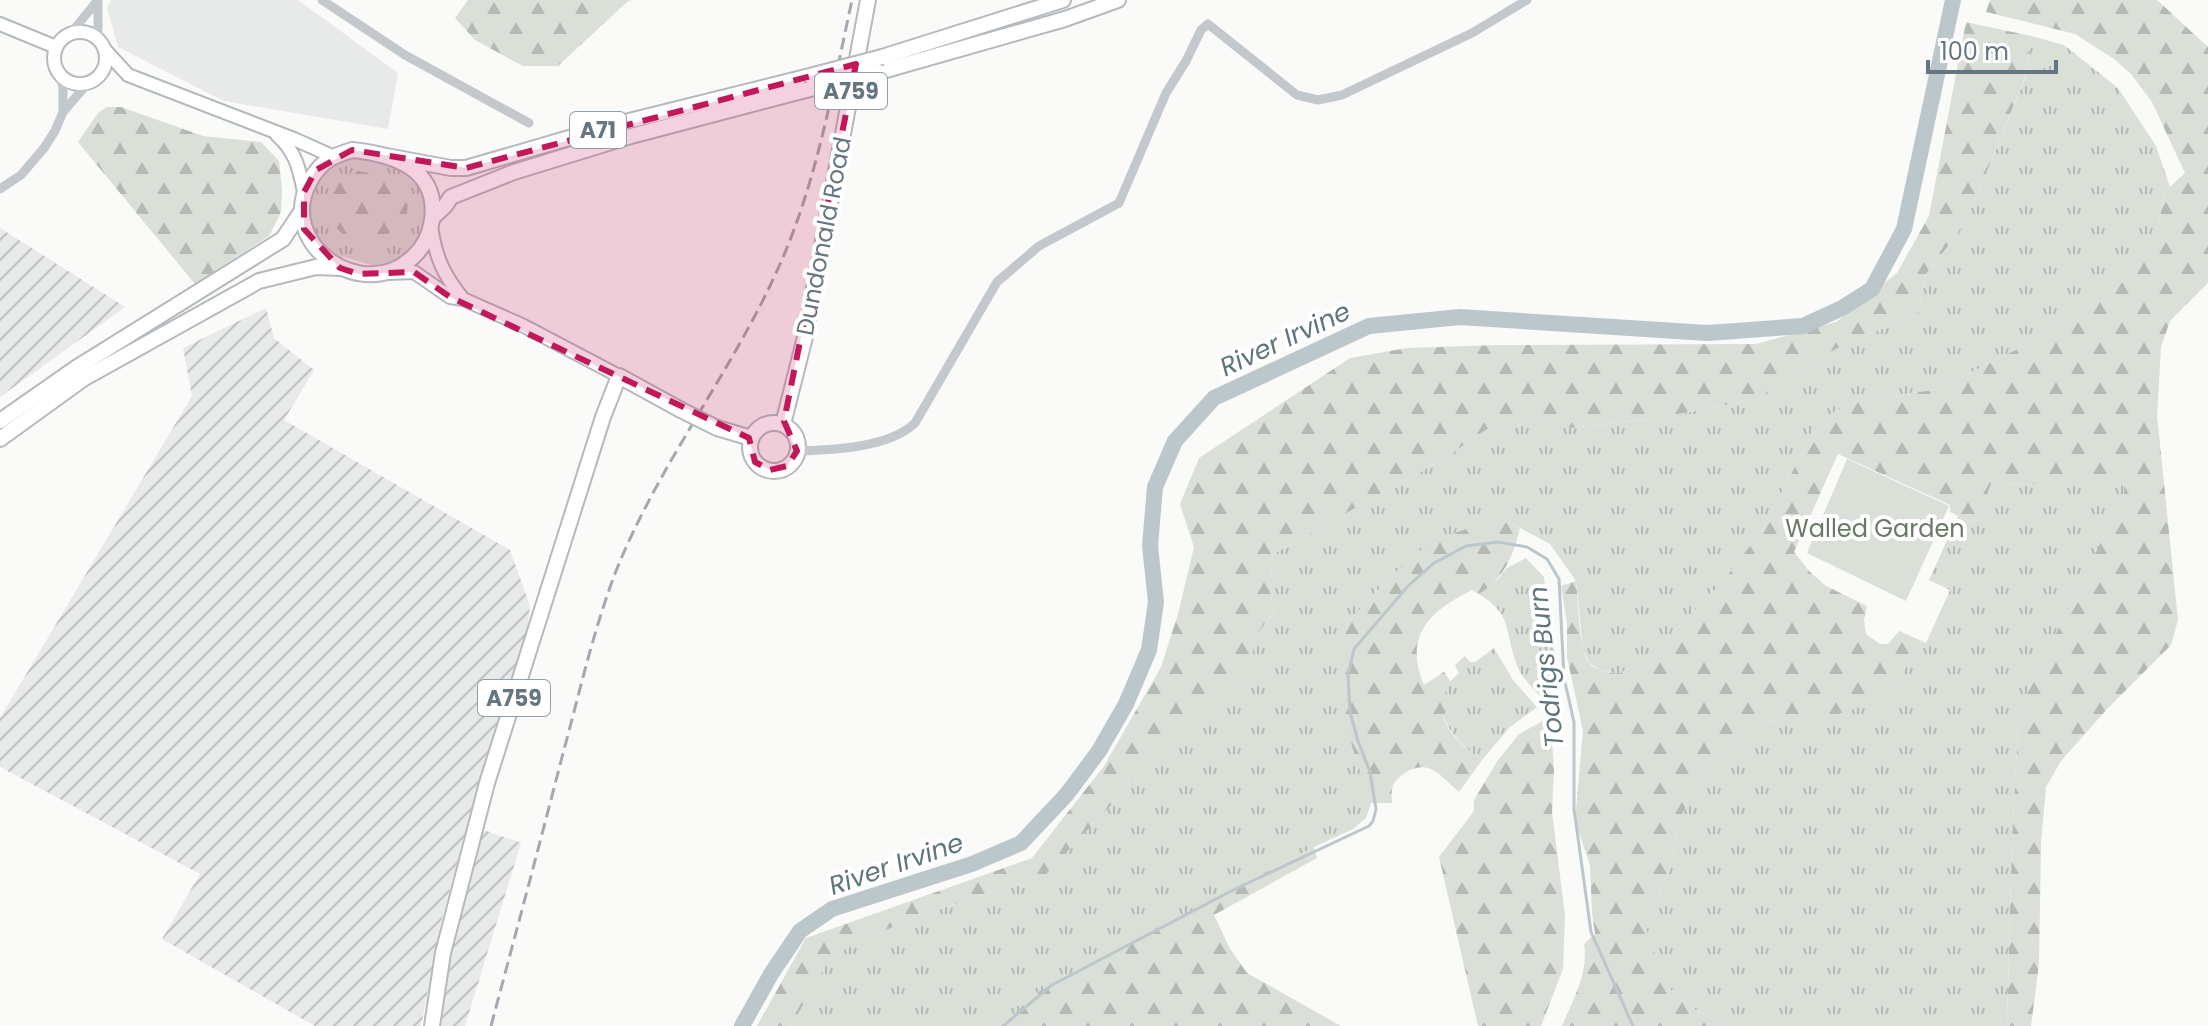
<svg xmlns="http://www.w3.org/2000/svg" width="2208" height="1026" font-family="Poppins,sans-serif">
	<defs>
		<pattern id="industrial-furrows" width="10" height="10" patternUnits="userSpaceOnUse" patternTransform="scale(2)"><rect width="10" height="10" fill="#e8e9e9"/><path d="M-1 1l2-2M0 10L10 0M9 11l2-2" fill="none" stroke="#c0c1c2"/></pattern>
		<pattern id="grass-tufts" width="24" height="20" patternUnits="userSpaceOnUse" patternTransform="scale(2)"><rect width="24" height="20" fill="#dadfd7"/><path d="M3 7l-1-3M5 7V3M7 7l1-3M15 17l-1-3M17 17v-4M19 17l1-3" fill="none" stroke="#b4b9b4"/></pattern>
		<pattern id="forest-firs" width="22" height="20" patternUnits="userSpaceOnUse" patternTransform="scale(2)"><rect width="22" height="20" fill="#dadfd7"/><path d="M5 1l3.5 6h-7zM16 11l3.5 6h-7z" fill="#b4b9b4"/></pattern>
	</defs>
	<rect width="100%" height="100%" fill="#fafaf8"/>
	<path fill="#e8e9e9" d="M111,0H298L398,73L388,129L224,101L118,47L107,8Z"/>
	<g fill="url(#industrial-furrows)">
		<path d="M0,228L125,307L0,397Z"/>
		<path d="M266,308L274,338L314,370L284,420L510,550L530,606L526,637L475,796L441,922L421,1026H315L162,939L200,874L0,767V718L192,396L183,348Z"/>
		<path d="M484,830L521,843L465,1026H441L453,930Z"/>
	</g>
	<g fill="url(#grass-tufts)">
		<path d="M2031,36L2064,45L2118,88L2156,146L2170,187L2165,194L2158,225L2139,260L2128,277L2101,301L2076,319L1939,389L1853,402L1834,412L1814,430L1762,530L1724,580L1646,660L1618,674L1601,670L1589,663L1583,649L1576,581L1550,544L1509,522L1391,576L1347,623L1343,640L1361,770L1371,803L1366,818L1353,829L1314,847L1038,992L1001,1026H791L830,956L914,917L1045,875L1131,784L1227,692L1253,663V639L1274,612L1270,590L1273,554L1445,458L1487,429L1537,422L1572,428L1658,418L1756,399L1814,360L1856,339L1918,315L1926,274L1956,236L1979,191L2026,76Z"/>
		<path d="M348,158L381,161L410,170L426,195L425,221L418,241L399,259L375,266L323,251L307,221L308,196L318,174Z"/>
		<path d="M2124,481V493L2119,505L2019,709L2012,839L2007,1026H1723L1694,1009L1667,987L1647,932V924L1671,864L1679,821L1699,775L1756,723L1779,721L1897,686L1911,657L1926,643L1950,590L1929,580L1958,516L1975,524L1990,484Z"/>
		<path d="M1526,558L1544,577L1550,633L1560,671L1541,697C1531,686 1519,675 1515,660C1505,628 1511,614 1479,594L1498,579L1507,568Z"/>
		<path d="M1494,648L1513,680L1537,707L1510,727L1482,760C1451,739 1422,704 1459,673L1455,665L1465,656L1470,662H1475Z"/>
	</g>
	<g fill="url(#forest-firs)">
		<path d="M468,0H633L628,1L558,66H523L475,40L455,18Z"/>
		<path d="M1990,0H2157L2208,47V283L2170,321L2161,347L2157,415L2178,620L2171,645L2107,709L2061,761L2046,787L2041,843L2039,964L2031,1026H2007L2012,839L2019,709L2119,505L2124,493V482L1991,484L1975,524L1950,512V505L1838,454L1794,552L1810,572L1826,586L1867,606L1864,620L1866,634L1880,644H1888L1899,631L1926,643L1911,657L1897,686L1877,702L1815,721H1779L1756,723L1699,775L1679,821L1671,864L1647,924V932L1667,987L1694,1009L1723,1026H1562C1573,1000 1589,972 1584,944L1595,934L1592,913L1590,865L1575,821L1583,731L1567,657V623L1561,586L1576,581C1578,598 1579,651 1589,663C1595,670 1608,672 1618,674L1646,660L1724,580L1762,530L1814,430L1834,412L1853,402L1939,389L2076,319L2101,301L2128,277L2158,225L2165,194L2170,187L2185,173L2152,102L2131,74L2114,59L2075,34L1986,12Z"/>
		<path d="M1966,22L2031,36L2026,75L1979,191L1956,236L1926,274L1918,315L1856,339L1814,360L1756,399L1658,418L1571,428L1537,422L1487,429L1445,458L1273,554L1270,590L1274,612L1253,639V663L1227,692L1131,784L1045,875L914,917L831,956L791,1026H757L806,938L1032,858L1104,766L1161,667L1178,614L1194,547L1180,504L1199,458L1350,358L1407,348L1499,345L1756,344L1836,322L1897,273L1929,216Z"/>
		<path d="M107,107H121L203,136L261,142L279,161L282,190L281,212L269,236L195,284L78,142L98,113Z"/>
		<path d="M359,171L386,176L408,205C407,210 407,214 406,218C395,240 364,238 345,237L329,219L328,190L340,176Z"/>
		<path d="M1509,522L1520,528C1513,557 1504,578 1479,594L1472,590C1430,611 1403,635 1424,685L1444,672L1450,681L1442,701L1446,711L1443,717C1449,735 1467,750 1482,760L1459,792C1450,785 1439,771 1428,768C1415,764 1394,776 1392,790C1391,794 1392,799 1392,803H1371L1348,734L1340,680L1343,640L1347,623L1391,576L1433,540L1470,528Z"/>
		<path d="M1550,717L1554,769L1552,812L1565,916L1563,969L1541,1026H1478L1439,857L1474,811V800L1498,760L1519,734Z"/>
		<path d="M1314,847L1317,858L1214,915L1230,949L1247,973L1341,1026H1001L1038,992Z"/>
	</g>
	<path fill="#dadfd7" d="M1847,459L1949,506L1906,601L1807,553Z"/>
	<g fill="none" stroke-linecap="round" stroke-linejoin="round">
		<path stroke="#bbc7cb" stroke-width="3" d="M1003,1026L1052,985L1235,889L1369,826L1373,821L1376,809L1370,772L1358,741L1350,712L1348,675L1354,649L1408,586L1434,563L1466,546L1498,542L1527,547L1547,559L1559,579L1564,678L1574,722V809L1591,932L1633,1026"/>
		<path stroke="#bbc7cb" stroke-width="16" d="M742,1026L771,974L800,931L832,909L972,864L1021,843L1067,794L1099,751L1126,704L1149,650L1156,602L1150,546L1155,487L1175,441L1214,398L1369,326L1460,317L1707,333L1803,326L1842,308L1872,289L1904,229L1953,0"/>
		<defs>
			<g id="secondary">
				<path d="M0,24L56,47"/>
				<circle cx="80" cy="58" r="26"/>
				<path d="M106,51L128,75L294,139L332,156"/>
				<path d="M277,135C296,152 299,168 304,192"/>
				<path d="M431,227C436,258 443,274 463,299"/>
				<path d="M388,273L414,272L450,297L463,299L524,326L619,376"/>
			</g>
			<g id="primary">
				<path d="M882,57L1063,0"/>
				<path d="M879,72L1065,19L1118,0"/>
				<path d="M352,150C394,154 439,169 432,220C430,234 424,247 413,257C363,305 275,244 310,181C320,162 332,156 352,150Z"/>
				<path d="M386,156L451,168H466L617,124L810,76"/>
				<path d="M433,217L445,206L451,197L514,172L631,136L806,90"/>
				<path d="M0,421L76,368L283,239L301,212"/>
				<circle cx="774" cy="447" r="24"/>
				<path d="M783,424L805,337L868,0"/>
				<path d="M717,428L751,438"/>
				<path d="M0,439L83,379L259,281L316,267L340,268"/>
				<path d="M432,1026L443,953L487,783L603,417L619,376L681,410"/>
			</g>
		</defs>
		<use href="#secondary" stroke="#b3babf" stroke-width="16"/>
		<use href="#primary" stroke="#b5babe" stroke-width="18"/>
		<g stroke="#c3c8cc" stroke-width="9">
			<path d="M322,0L405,55L529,123"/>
			<path d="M71,33L98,0"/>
			<path d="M98,37V1"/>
			<path d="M59,73L63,87V112"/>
			<path d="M0,189L21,175L44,148L55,131L63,112L88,83"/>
			<path d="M797,451C832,450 889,448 915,423L997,282L1039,246L1119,203L1166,93L1186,61L1201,30L1208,24L1297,95L1318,100L1342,95L1472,33L1527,0"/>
		</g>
		<use href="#secondary" stroke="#fff" stroke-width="12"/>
		<use href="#primary" stroke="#fff" stroke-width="14"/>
		<path stroke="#a2aab0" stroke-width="3" stroke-dasharray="12 6" stroke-linecap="butt" d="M491,1026C515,936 539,847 562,757C579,695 593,631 616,571C658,466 729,376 776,273C816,187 832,92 852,0"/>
		<defs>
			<g id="primary-bridge">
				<path d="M810,76L882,57"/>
				<path d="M806,90L879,72"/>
				<path d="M681,410L717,428"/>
			</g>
		</defs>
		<use href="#primary-bridge" stroke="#b5babe" stroke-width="18" stroke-linecap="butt"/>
		<use href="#primary-bridge" stroke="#fff" stroke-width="14"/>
	</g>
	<path fill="#c2185b" fill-opacity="0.2" stroke="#c2185b" stroke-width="6" stroke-dasharray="16 10" stroke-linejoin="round" d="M856,64L784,421L797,451L787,466L770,470L755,462L749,438L450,297L414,272L359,274L340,268L304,229V192L316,170L352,150L466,168Z"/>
	<g text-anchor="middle" stroke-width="8" stroke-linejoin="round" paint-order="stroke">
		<g fill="#fff" stroke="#939fa8" stroke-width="2">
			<rect x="815" y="73" width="72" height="36" rx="6"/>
			<rect x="570" y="112" width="56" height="36" rx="6"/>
			<rect x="478" y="680" width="72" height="36" rx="6"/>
		</g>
		<g font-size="22" font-weight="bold" fill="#657683">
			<text x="851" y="99">A759</text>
			<text x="598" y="138">A71</text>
			<text x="514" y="706">A759</text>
		</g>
		<g font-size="24" fill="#657683" stroke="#fff">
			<text transform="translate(824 236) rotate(-79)" y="8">Dundonald Road</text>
		</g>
		<g font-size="24" fill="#687a64" stroke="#fff">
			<text x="1875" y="537">Walled Garden</text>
		</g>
		<g font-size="26" font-style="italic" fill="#60757c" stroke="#fff">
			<text transform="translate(1285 339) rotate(-25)" y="9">River Irvine</text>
			<text transform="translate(1546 667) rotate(-96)" y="9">Todrigs Burn</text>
			<text transform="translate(896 864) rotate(-19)" y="9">River Irvine</text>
		</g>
	</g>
	<path d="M1928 60v12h128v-12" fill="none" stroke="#657683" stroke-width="4"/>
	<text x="1940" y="60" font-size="24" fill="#657683" stroke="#ffffff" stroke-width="6" paint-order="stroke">100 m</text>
</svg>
